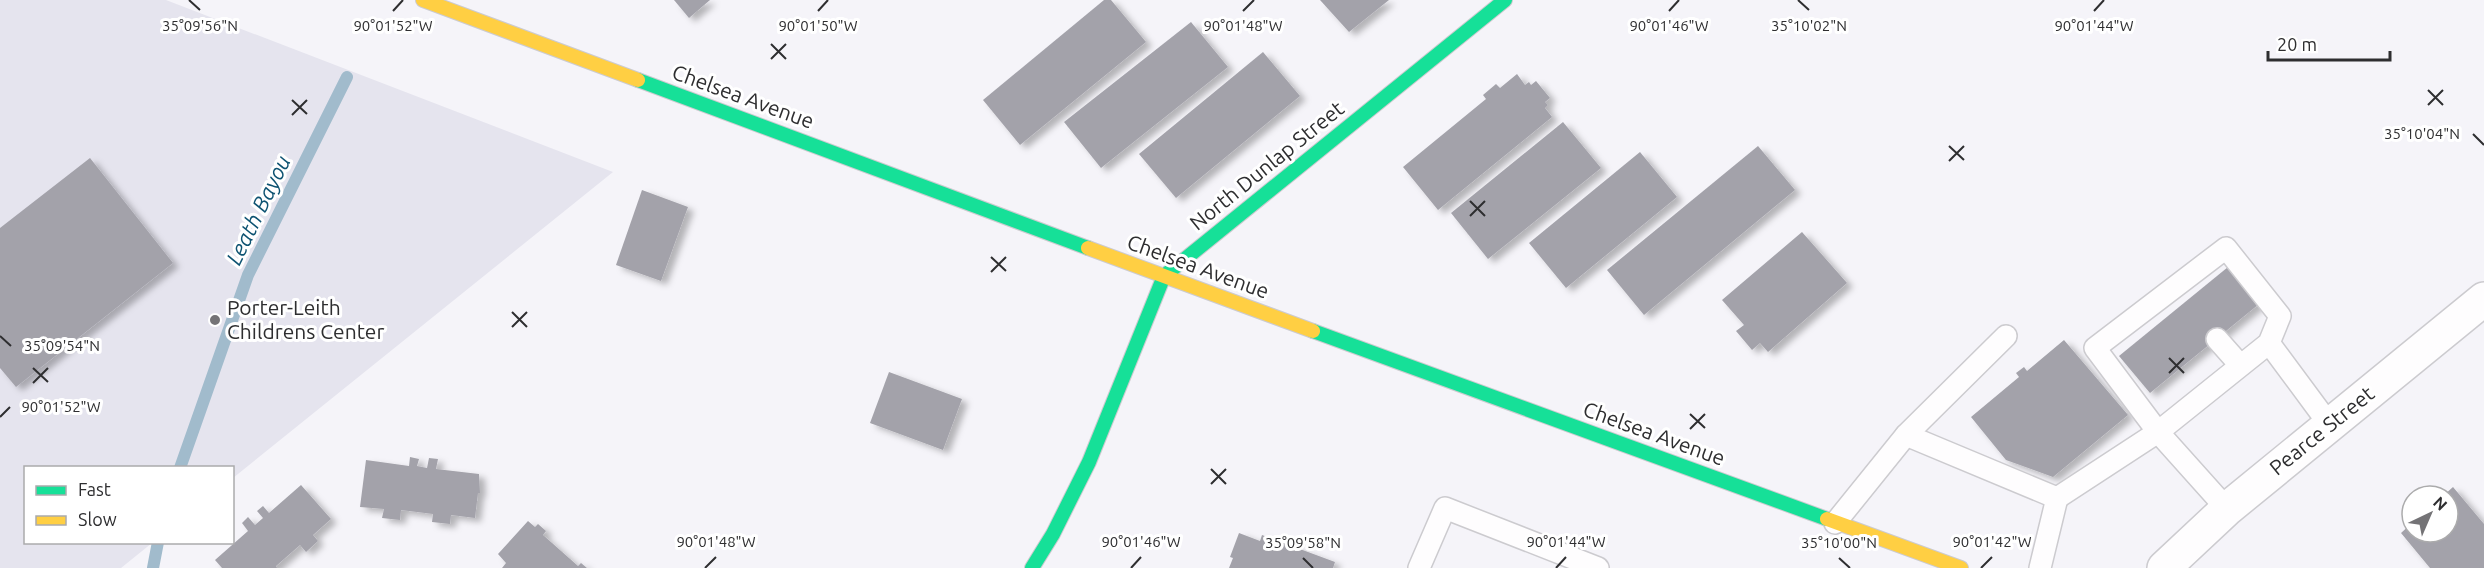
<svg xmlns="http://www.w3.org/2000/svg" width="2484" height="568" font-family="Ubuntu,sans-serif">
	<defs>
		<filter id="shadow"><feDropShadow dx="6" dy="4" stdDeviation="3" flood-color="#0004"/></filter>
	</defs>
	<rect width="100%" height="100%" fill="#f5f4f9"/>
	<path fill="#e5e4ee" d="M0,0H166L613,172L233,478L232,468H26V542L152,543L121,568H0Z"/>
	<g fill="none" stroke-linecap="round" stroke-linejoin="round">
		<g stroke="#a1bbcc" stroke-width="12">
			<path d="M180,468L248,275L347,77"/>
			<path d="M153,568L158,542"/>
		</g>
	</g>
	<g fill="#a3a2aa" filter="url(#shadow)">
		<path d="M674,0H710L689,18Z"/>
		<path d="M1104,0H1111L1146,42L1020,145L983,100Z"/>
		<path d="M1320,0H1389L1349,32Z"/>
		<path d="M1191,22L1228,67L1101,168L1064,122Z"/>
		<path d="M1263,52L1300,96L1176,198L1139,154Z"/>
		<path d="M1517,74L1525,85L1529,82L1531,85L1536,81L1550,98L1545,102L1548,105L1545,108L1552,117L1438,210L1403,167L1486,99L1483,95L1496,84L1500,88Z"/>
		<path d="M1563,122L1601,168L1488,259L1451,213Z"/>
		<path d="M1758,146L1795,190L1644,315L1607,270Z"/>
		<path d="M1640,152L1677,197L1566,288L1529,243Z"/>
		<path d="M90,158L173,263L16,387L0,368V228Z"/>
		<path d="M642,190L688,207L661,281L616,265Z"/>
		<path d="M1802,232L1847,283L1768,352L1760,343L1752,350L1736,331L1744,325L1722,300Z"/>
		<path d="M2228,267L2259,304L2150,393L2119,356Z"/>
		<path d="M2064,340L2128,415L2053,477L2006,460L1971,417L2019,377L2016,373L2024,367L2027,371Z"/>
		<path d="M889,372L962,399L943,450L870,423Z"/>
		<path d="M410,457L419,459L417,466L427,468L429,458L438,459L436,469L479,474L480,493H478L475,518L451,515L450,524L432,522L433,514L401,510L400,520L382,518L384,509L360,507L366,460L409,466Z"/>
		<path d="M301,485L331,519L313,535L318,541L306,552L300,545L276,566L277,568H222L215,560L248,531L242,523L248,517L255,525L263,518L257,511L263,506L269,513Z"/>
		<path d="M2453,487L2484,524V568H2430L2401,533L2412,523V532H2448V496H2443Z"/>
		<path d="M528,521L535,527L538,524L546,531L543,535L578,566L581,563L587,568H502L506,563L498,554Z"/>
		<path d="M1239,533L1260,541L1262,535L1335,562L1333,568H1229L1233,558L1230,557Z"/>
	</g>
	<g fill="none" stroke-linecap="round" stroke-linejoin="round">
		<defs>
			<g id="lane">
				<path d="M2217,339L2240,365"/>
				<path d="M2269,343L2280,316L2226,248L2095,348L2158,432L2269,343L2329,424"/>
				<path d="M1906,435L2057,498L2158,432L2227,509"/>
				<path d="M1835,523L1906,435L2006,336"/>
				<path d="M1419,568L1445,508L1598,568"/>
				<path d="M2040,568L2057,498"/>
			</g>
			<path id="street" d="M2164,568L2227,509L2484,299"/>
			<g id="fast">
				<path d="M638,80L1088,248"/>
				<path d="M1313,331L1827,519"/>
				<path d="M1032,568L1053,534L1089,462L1164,276L1505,0"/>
			</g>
			<g id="slow">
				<path d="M423,0L638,80"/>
				<path d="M1088,248L1313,331"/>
				<path d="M1827,519L1961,568"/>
			</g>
		</defs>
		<use href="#lane" stroke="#cccbcf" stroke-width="24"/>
		<use href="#street" stroke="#cccbcf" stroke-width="36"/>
		<use href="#fast" stroke="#cccbcf" stroke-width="16"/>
		<use href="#slow" stroke="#cccbcf" stroke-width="16"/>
		<use href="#lane" stroke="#fefdfe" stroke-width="21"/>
		<use href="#street" stroke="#fefdfe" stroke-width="33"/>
		<use href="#fast" stroke="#16e098" stroke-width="14"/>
		<use href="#slow" stroke="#ffcf43" stroke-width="14"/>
	</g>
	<path fill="none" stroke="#2e2e30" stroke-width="2" d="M189,0L200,10M1798,0L1809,10M393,11L403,0M818,11L828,0M1243,11L1254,0M1669,11L1679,0M2094,11L2104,0M771,44L786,59M771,59L786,44M2428,90L2443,105M292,100L307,114M2428,105L2443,90M292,115L307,100M2473,134L2484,145M1949,146L1964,160M1949,161L1964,146M1470,201L1485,216M1470,216L1485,201M991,257L1006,271M991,272L1006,257M512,312L527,327M512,327L527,312M0,336L11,346M2169,358L2184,373M33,368L48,382M2169,373L2184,358M33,383L48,368M1690,414L1705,428M0,417L10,407M1690,429L1705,414M1211,469L1226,484M1211,484L1226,469M1303,558L1313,568M1839,558L1850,568M705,568L716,557M1131,568L1141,557M1556,568L1566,557M1981,568L1992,557"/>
	<circle fill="#747376" stroke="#fff" stroke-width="2" cx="215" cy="320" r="6"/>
	<g text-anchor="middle" stroke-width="6" stroke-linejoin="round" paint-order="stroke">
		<g font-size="21" fill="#2e2e30" stroke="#fff">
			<text transform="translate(743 97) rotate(20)" y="7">Chelsea Avenue</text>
			<text transform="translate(1267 166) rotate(-39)" y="7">North Dunlap Street</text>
			<text transform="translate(1198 267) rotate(20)" y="7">Chelsea Avenue</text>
			<text transform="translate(2322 431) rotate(-39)" y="7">Pearce Street</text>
			<text transform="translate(1654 434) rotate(20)" y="7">Chelsea Avenue</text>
		</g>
		<g font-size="21" fill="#2e2e30" stroke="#fff" text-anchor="start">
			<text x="227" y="315">Porter-Leith<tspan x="227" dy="24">Childrens Center</tspan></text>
		</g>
		<g font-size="22" font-style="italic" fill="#0e5372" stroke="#fff">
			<text transform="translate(258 210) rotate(-64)" y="8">Leath Bayou</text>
		</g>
	</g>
	<g font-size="15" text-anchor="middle" fill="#2e2e30" stroke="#fff" stroke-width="6" stroke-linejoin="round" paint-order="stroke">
		<text x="200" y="31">35°09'56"N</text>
		<text x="1809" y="31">35°10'02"N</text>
		<text x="393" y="31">90°01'52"W</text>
		<text x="818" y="31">90°01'50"W</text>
		<text x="1243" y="31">90°01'48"W</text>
		<text x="1669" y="31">90°01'46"W</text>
		<text x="2094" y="31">90°01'44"W</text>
		<text x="2422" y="139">35°10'04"N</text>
		<text x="62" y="351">35°09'54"N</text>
		<text x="61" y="412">90°01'52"W</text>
		<text x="716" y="547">90°01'48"W</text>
		<text x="1141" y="547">90°01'46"W</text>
		<text x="1566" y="547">90°01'44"W</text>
		<text x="1992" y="547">90°01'42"W</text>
		<text x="1303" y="548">35°09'58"N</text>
		<text x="1839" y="548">35°10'00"N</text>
	</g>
	<rect x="24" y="466" width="210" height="78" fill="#ffffff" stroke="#ababac" stroke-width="1.5"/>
	<rect x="36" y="486" width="30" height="9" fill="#16e098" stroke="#ababac" stroke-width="1.5"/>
	<text x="78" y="496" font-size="18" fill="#2e2e30">Fast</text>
	<rect x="36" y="516" width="30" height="9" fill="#ffcf43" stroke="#ababac" stroke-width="1.5"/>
	<text x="78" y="526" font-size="18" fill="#2e2e30">Slow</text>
	<g transform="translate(2430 514) rotate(44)"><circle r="28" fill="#ffffff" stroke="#ababac" stroke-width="1.5"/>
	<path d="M0-4.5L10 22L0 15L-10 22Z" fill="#747376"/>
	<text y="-9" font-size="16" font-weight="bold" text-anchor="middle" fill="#2e2e30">N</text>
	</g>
	<path d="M2268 51v9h122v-9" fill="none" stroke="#2e2e30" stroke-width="3"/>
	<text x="2277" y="51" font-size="18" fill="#2e2e30" stroke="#ffffff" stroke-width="4.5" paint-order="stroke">20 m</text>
</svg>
